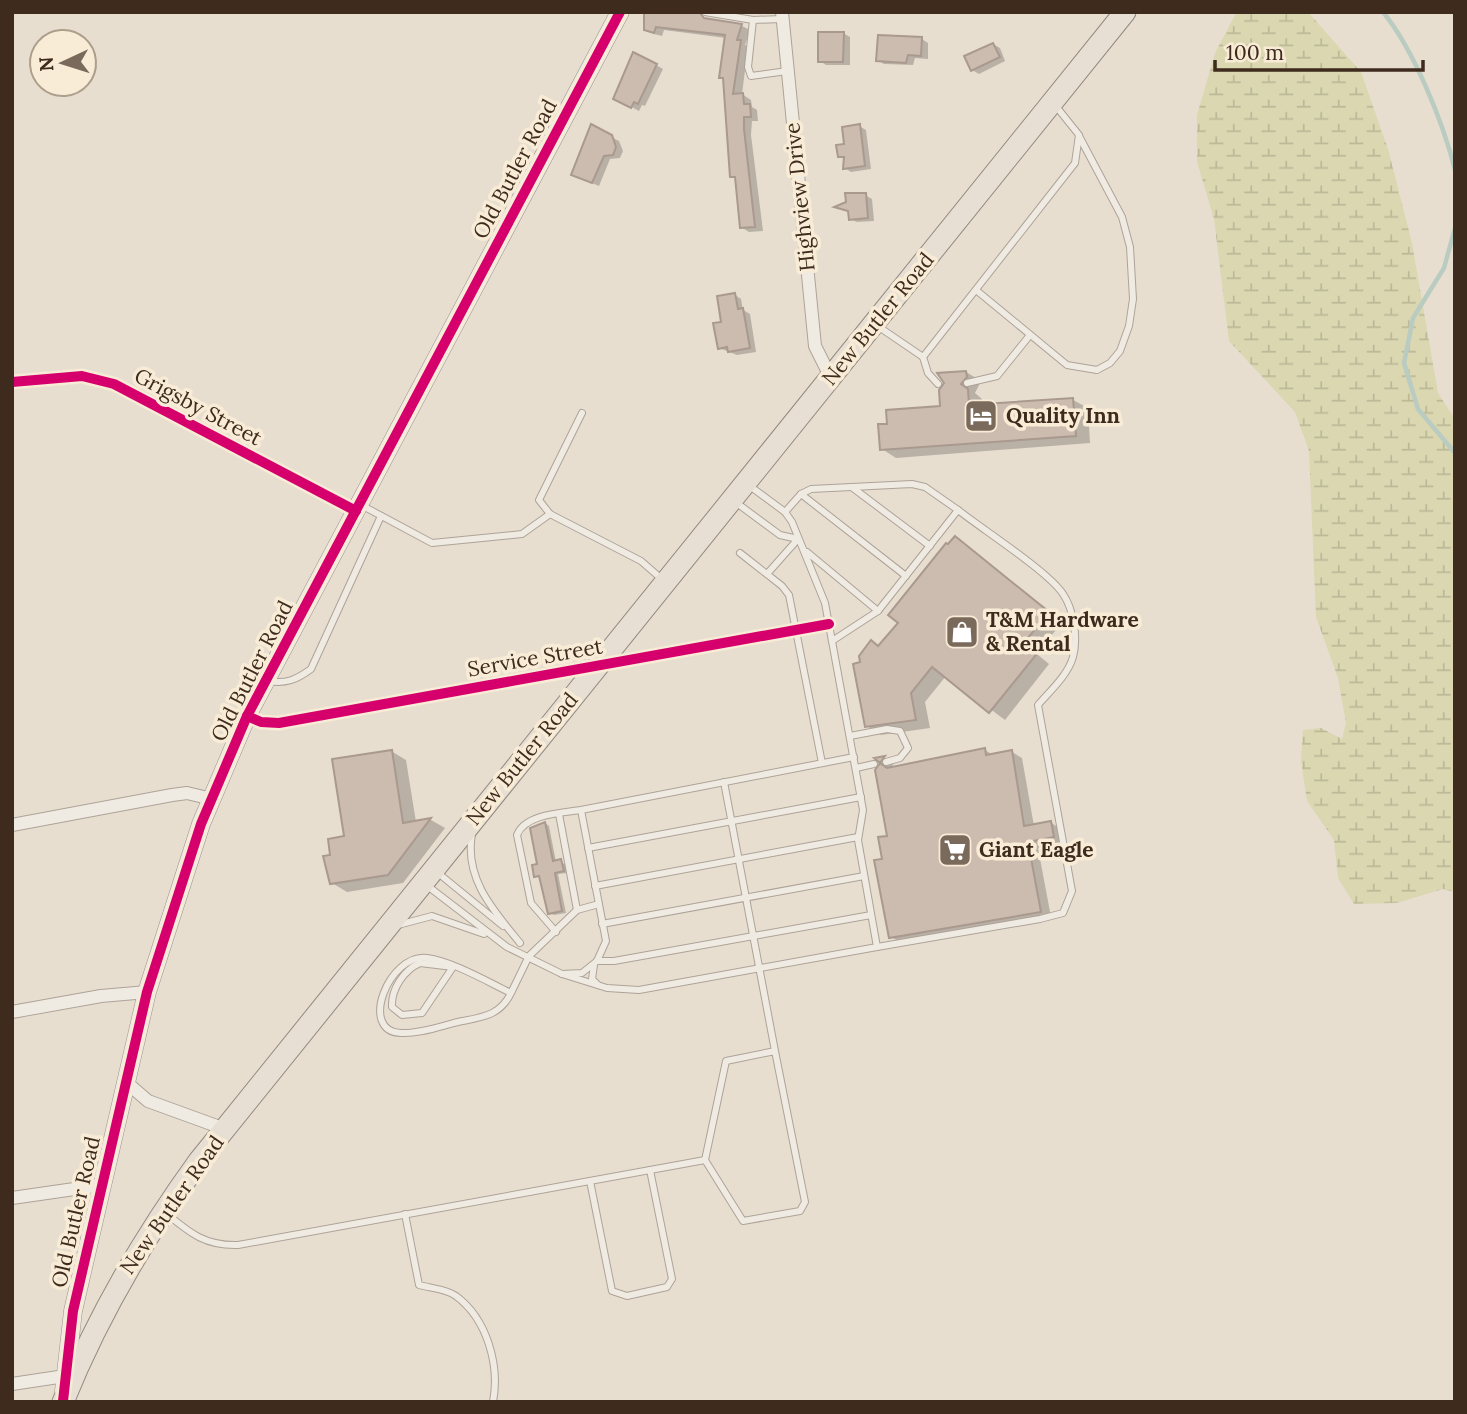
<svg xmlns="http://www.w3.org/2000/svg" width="1467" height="1414" font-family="Lora,serif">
	<defs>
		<pattern id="wetland-marsh" width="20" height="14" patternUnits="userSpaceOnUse" patternTransform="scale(1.75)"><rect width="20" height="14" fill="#dad7b1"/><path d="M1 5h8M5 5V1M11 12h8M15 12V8" fill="none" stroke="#bcb998"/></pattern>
	</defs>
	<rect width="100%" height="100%" fill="#e8ded0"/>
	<path fill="url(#wetland-marsh)" d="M1240,12H1308L1361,72L1388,149L1412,243L1438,393L1455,419V892L1443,889L1397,903L1354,904L1338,878L1334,840L1307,801L1301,761L1303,730L1321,728L1342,739L1346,723L1338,678L1316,617L1309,451L1295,412L1229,341L1214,219L1197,162V115L1215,53L1235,15Z"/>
	<g fill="#0003">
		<path d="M647,12H678L742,26L750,30L745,45L748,47L742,94L751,100L752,107L757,110L758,121H752L751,135L763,231L749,232L741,227L737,179L732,176L725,80L720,77L726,38L664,30L662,36L654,34L646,29Z"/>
		<path d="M843,33L850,37V65H826L820,61Z"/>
		<path d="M922,39L928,43V59L915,58L913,65L884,64L878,60Z"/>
		<path d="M993,44L1000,48L1005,61L979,74L972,70Z"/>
		<path d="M656,65L663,69L645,106L642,105L639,111L615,98Z"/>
		<path d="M859,126L866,130L871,169L851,172L845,168L846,159L839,156Z"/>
		<path d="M591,127L619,141L623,151L620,158L610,159L599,186L580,178Z"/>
		<path d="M865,195L872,199L874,221L857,222L850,219V212L838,207Z"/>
		<path d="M735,295L741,299L743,310L750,314L756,352L737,355L719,348L723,323Z"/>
		<path d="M966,372L981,381L975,393L982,399V406L1073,400L1088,408L1090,443L896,458L882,449L889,425L942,407Z"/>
		<path d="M955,539L1063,621L1037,654L1049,664L1005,720L946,676L925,702L930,728L881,735L867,726L862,664L900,623Z"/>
		<path d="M985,750L993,755L1012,752L1022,758L1034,826L1050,822L1061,829L1064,843L1038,848L1051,917L902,943L891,937L884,860L890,837L877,770L882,763L878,759L885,758L894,763L891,769Z"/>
		<path d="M391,751L406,760L416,822L431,820L445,828L403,883L347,892L332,883V856L346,838Z"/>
		<path d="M545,823L549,826L556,862L565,864L567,873L558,874L566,913L554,915L550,913L540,878L536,876Z"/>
	</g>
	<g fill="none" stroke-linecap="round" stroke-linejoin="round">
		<g stroke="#baccc1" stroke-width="4.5">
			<path d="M1383,12C1414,50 1443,122 1455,170"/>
			<path d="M1455,228L1444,268L1413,318L1404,363L1418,409L1455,453"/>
		</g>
	</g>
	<g fill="#ccbcb0" stroke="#a9998e" stroke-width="2">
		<path d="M644,12L700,13L704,18L742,24L737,40H741L733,94L743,93L744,104H750L751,117H744V129L755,227L740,228L735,177H730L723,78H719L725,35L656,27L654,33L644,30Z"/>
		<path d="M818,32H844L843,62H818Z"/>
		<path d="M878,35L922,37L921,56L908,55L906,63L876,61Z"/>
		<path d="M993,43L1000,57L971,71L964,56Z"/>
		<path d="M633,52L657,64L638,104L634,102L631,108L613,99Z"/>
		<path d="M591,124L612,135L616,147L613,155L604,156L592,183L571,175Z"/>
		<path d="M860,124L865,166L843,169L844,157H838L836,145L844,144L842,127Z"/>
		<path d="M845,193H866L868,218L849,220L848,211L834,207L846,202Z"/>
		<path d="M735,293L738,309L743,308L750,348L728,352L727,347L718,349L713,323L721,322L717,296Z"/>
		<path d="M966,371L967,377L961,384L968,389L969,405L1073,398L1076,436L880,450L878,424H887L886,410L940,406L939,390L944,383L937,373Z"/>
		<path d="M955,536L1049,612L1023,644L1036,655L989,713L932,667L911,693L916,720L865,727L853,664L860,662L859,656L871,640L878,646L898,623L888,615L946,543L948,544Z"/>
		<path d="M985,748L986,755L1012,750L1024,826L1051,821L1054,837L1028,842L1041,912L889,938L874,860L882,859L878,837L887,836L875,770L880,763L874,758L885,756L880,763L887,768Z"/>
		<path d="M392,750L403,823L431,818L388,875L330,884L323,856L330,855L328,839L344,836L332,759Z"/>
		<path d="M545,822L553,861L561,859L564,871L555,873L562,911L548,914L539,876L534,877L532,865L537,864L530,828Z"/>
	</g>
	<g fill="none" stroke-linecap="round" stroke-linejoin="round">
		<defs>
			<g id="lane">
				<path d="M705,12L753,20"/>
				<path d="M782,19L753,20L748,67L751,76L787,71"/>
				<path d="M976,290L1067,365L1097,370L1110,363L1120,351L1129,326L1133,299L1130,247L1122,217L1079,136"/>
				<path d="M876,325L923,357L1075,163L1079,135L1055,105"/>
				<path d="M923,357L928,373L938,384"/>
				<path d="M967,383L997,376L1030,335"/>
				<path d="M582,413L539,500L550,514L641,561L664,581"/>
				<path d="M853,488L930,546"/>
				<path d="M801,494L906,576"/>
				<path d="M734,501L780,535L798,539"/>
				<path d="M361,505L432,543L522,534L550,514"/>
				<path d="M785,512L801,494L811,489L912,484L925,487L958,510L878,611L832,641"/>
				<path d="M807,552L878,611"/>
				<path d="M740,553L782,586L789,595L822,763"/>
				<path d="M767,574L798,539"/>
				<path d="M268,681C286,684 296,680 311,669L381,516"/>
				<path d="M850,736L887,729L900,731L908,748L900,758L886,762"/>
				<path d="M856,768L874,764"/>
				<path d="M724,782L775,1051L726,1061L705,1160L743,1221L800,1211L805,1202L775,1051"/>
				<path d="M559,814L577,910"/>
				<path d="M472,834C464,879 494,911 520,943"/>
				<path d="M588,848L861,797"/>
				<path d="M438,873L503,926"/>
				<path d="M425,884L507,947L562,974L582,973L597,961L606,941L581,810L854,757"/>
				<path d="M595,886L858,837"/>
				<path d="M602,924L864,876"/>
				<path d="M398,925L432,916L484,934"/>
				<path d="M556,932L531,903L517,835C525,814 561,813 581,810"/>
				<path d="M877,947L1040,919L1063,913L1072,891L1038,705C1050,691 1068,675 1073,657C1078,639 1074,610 1063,594C1049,572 982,529 958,510"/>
				<path d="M597,961H614L871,915"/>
				<path d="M420,963L453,967L422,1013L402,1015L392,1007C391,989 404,970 420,963Z"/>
				<path d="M594,965L592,979L598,985"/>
				<path d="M562,974L607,988L639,990L877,947L858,840L863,810L825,603L792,522L785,512L747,484"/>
				<path d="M511,993C500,1016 482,1017 458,1022C441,1026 419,1034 401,1033C358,1032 389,953 427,958C452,961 488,982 511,993L529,956L577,910L599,904"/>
				<path d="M590,1181L612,1291L627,1296L667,1287L672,1279L650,1170"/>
				<path d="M167,1214C191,1234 206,1246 238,1245L705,1160"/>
				<path d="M405,1214L419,1285C430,1288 447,1289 456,1296C487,1319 500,1365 493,1402"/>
			</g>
			<g id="street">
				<path d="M782,12L815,346L831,378"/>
				<path d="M12,382L82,376L114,384L356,511"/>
				<path d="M247,716L261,722L279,723L829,624"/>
				<path d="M12,825L172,795L187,793L212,799"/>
				<path d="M12,1012L101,996L147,992"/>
				<path d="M126,1082L148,1101L225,1129"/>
				<path d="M12,1198L102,1185"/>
				<path d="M12,1384L65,1376"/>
			</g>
			<path id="secondary" d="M64,1391L73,1311L147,992L201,824L247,716L620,12"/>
			<path id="primary" d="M63,1402C98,1315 144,1237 199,1161L1125,12"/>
		</defs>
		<use href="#lane" stroke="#ada398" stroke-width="8"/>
		<use href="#street" stroke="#ada398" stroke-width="14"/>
		<use href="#secondary" stroke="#9d9388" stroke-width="19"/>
		<use href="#primary" stroke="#93897f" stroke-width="23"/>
		<use href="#lane" stroke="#efeae2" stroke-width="6"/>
		<use href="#street" stroke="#efeae2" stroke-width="12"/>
		<use href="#secondary" stroke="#efeae2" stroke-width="18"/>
		<use href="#primary" stroke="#e7dfd3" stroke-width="21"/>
		<defs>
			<g id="cycleway">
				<path d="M12,382L82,376L114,384L356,511"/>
				<path d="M247,716L261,722L279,723L829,624"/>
				<path d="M63,1401L73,1311L147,992L201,824L247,716L620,12"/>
			</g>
		</defs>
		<use href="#cycleway" stroke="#f8ecd6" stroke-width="15"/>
		<use href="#cycleway" stroke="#d6006c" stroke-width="10"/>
	</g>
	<defs>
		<symbol id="hotel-square" viewBox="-11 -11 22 22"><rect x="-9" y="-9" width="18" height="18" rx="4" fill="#7a6a5c" stroke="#f8ecd6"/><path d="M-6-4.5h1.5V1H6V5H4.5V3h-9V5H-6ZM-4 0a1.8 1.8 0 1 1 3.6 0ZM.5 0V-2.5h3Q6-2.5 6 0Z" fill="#fff"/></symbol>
		<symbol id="shop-square" viewBox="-11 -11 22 22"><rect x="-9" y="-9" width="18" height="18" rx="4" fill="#7a6a5c" stroke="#f8ecd6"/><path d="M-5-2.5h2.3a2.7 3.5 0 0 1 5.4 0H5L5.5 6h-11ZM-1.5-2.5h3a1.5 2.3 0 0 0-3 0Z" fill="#fff"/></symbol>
		<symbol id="supermarket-square" viewBox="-11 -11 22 22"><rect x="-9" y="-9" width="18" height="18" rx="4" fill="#7a6a5c" stroke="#f8ecd6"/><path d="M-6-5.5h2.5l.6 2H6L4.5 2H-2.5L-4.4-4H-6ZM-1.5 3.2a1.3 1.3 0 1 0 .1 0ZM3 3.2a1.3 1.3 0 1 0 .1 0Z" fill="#fff"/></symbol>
	</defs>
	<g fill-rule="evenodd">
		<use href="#hotel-square" x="962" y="397" width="38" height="38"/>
		<use href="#shop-square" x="943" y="613" width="38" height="38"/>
		<use href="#supermarket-square" x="936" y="831" width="38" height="38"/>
	</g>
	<g text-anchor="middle" stroke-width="7" stroke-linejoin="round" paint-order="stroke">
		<g font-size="21" fill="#3e2b1e" stroke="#f8ecd6">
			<text transform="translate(515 169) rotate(-62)" y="7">Old Butler Road</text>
			<text transform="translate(800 197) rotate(-96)" y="7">Highview Drive</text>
			<text transform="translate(878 319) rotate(-51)" y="7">New Butler Road</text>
			<text transform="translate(198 407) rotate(28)" y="7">Grigsby Street</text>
			<text transform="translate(535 658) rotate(-10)" y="7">Service Street</text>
			<text transform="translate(252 671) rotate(-63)" y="7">Old Butler Road</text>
			<text transform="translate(522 759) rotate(-51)" y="7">New Butler Road</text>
			<text transform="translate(172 1205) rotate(-55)" y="7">New Butler Road</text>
			<text transform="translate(76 1212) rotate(-77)" y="7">Old Butler Road</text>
		</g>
		<g font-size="21" font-weight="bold" fill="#3e2b1e" stroke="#f8ecd6" text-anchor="start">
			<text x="1006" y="423">Quality Inn</text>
			<text x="986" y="627">T&amp;M Hardware<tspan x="986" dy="24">&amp; Rental</tspan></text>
			<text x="979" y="857">Giant Eagle</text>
		</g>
	</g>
	<rect width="1467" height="1414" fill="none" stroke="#3e2b1e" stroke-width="28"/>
	<g transform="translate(63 63) rotate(266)"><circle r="33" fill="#f8ecd6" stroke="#ae9f8c" stroke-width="2"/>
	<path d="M0-5L12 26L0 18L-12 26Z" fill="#7a6a5c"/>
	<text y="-10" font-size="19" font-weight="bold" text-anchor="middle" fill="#3e2b1e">N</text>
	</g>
	<path d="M1215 60v10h208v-10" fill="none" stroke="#3e2b1e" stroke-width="3.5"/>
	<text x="1226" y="60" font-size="21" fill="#3e2b1e" stroke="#f8ecd6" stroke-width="5" paint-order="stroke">100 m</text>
</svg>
